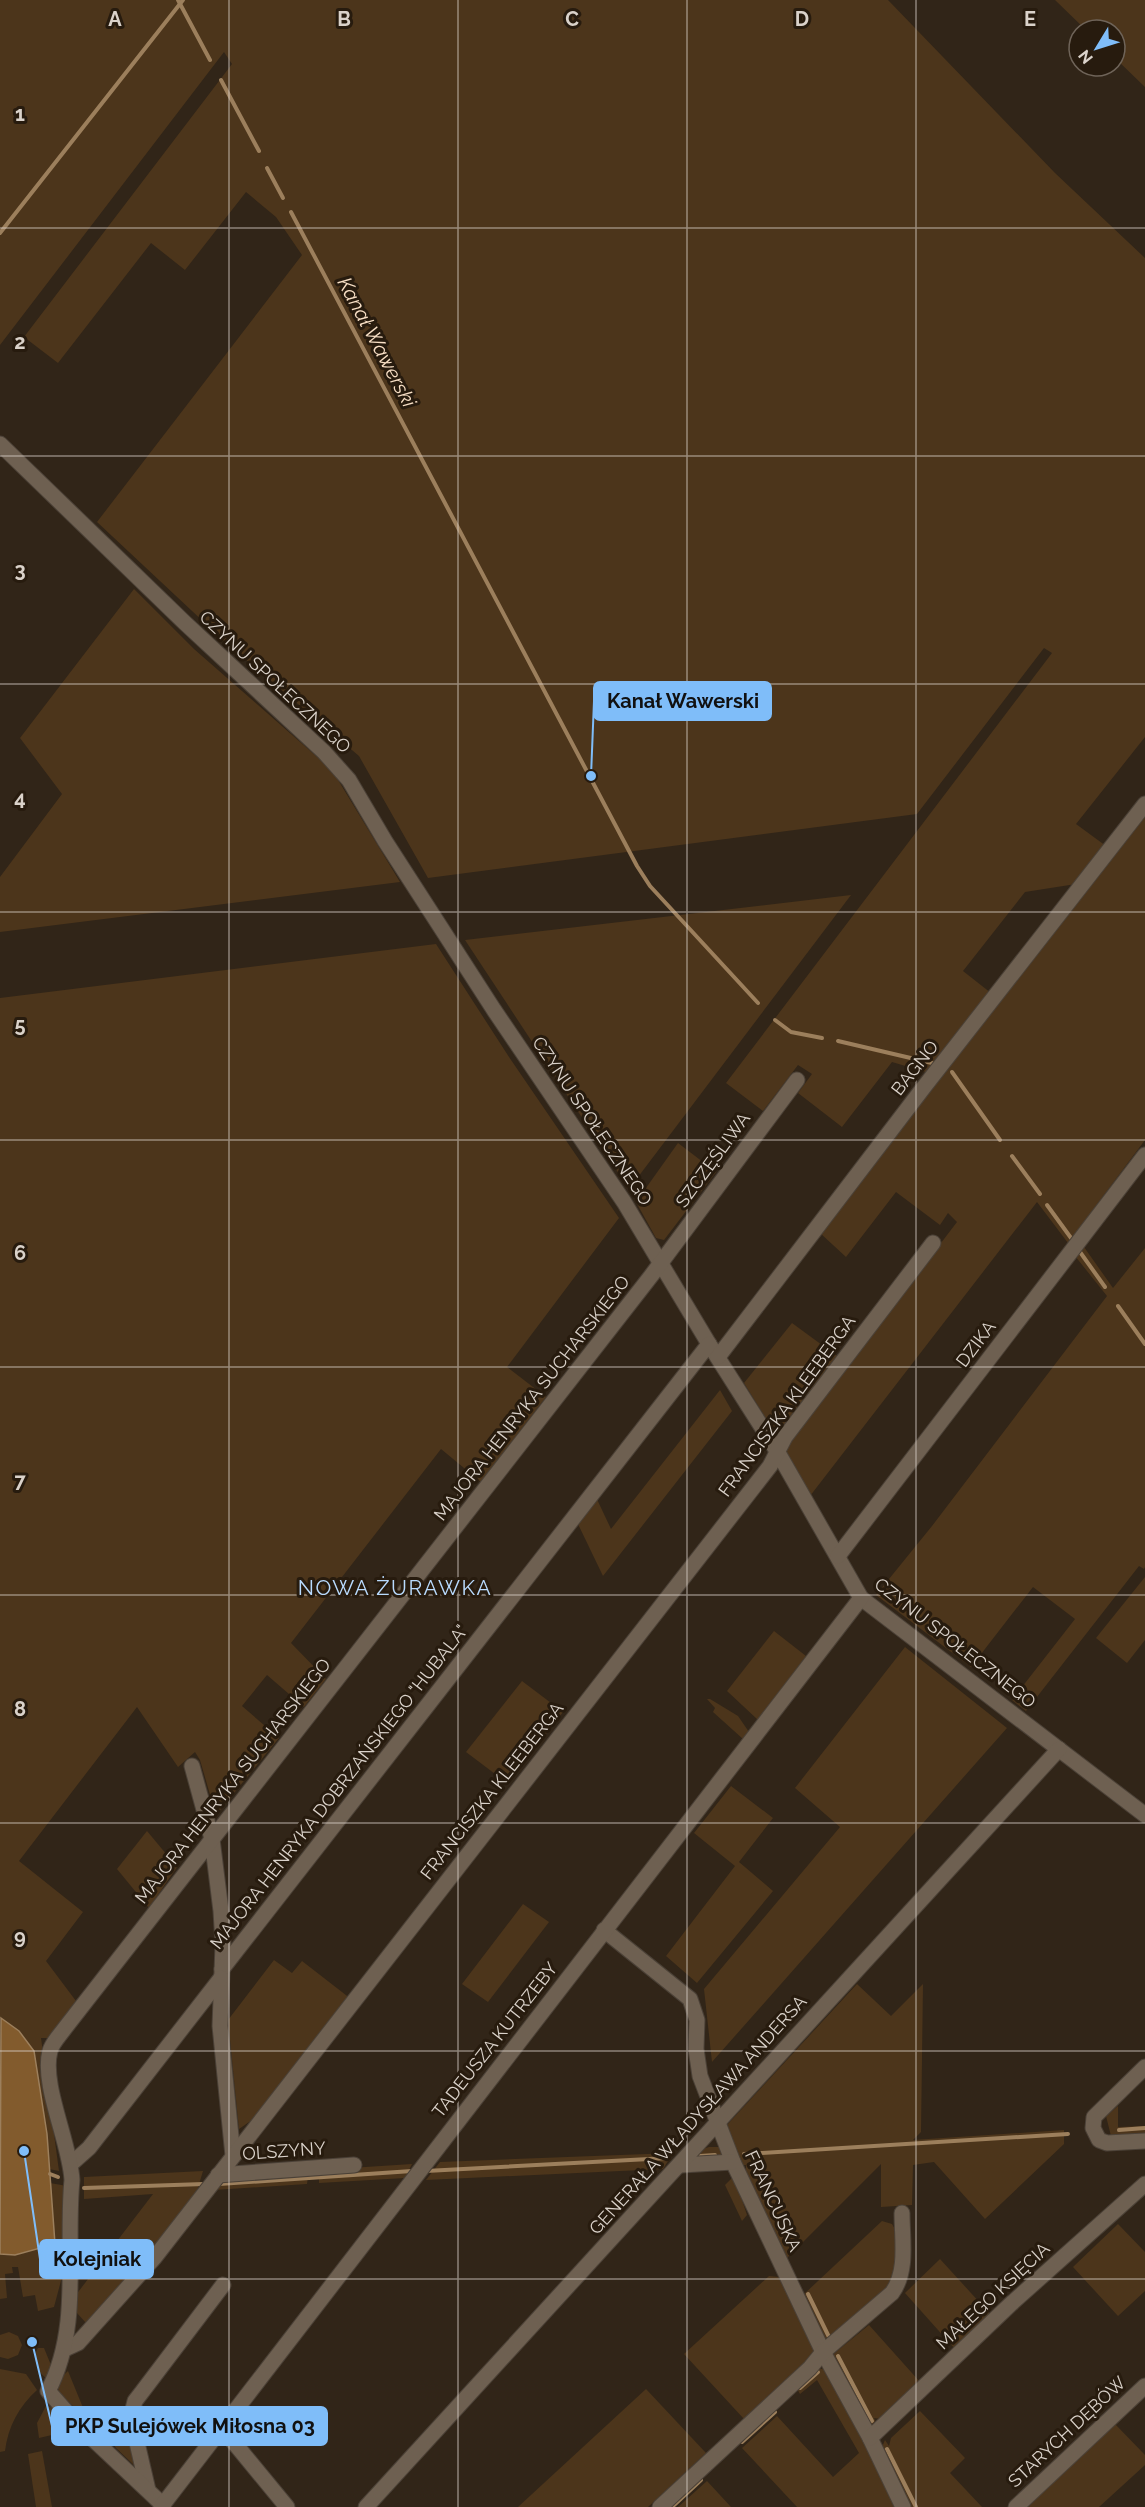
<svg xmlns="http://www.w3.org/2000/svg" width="1145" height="2507" font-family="Raleway,sans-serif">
	<rect width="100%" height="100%" fill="#312518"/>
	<g fill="#4c351b">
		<path d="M0,0H888L1055,173L1145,258V737L1076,824L1106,846L1076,884L1025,892L963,971L991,993L929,1073L892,1062L842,1127L798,1093L812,1074L798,1065L763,1111L726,1083L1052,653L1044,648L917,814L428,878L359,756L223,640L97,522L302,255L276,217L246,192L185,270L151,243L58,363L24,337L232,64L224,52L0,345Z"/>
		<path d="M1055,0H1145V87L1115,58V30H1086Z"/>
		<path d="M134,589L194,649L332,770L400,882L0,932V877L62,794L20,738Z"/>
		<path d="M1145,814V1140L1068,1243L1037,1202L810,1496L783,1450L957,1222L948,1213L940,1225L896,1192L846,1257L820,1233Z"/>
		<path d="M851,895L629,1189L465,940Z"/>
		<path d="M436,944L509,1057L619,1218L507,1367L546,1397L481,1482L441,1449L291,1643L326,1679L304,1707L267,1675L242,1706L279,1738L216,1815L200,1760L195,1752L178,1767L137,1707L19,1861L83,1912L46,1961L76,2001L48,2038H41L59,2171L49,2169L47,2134L19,2031L0,2018V998Z"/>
		<path d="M678,1143L716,1172L664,1240L656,1238L636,1202Z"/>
		<path d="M1084,1247L1113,1288L1145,1248V1567L1144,1569L1139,1566L1026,1711L1012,1700L1075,1619L1033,1587L971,1667L876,1595L932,1526L1107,1296L1075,1256Z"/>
		<path d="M792,1323L837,1356L776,1435L744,1383Z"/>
		<path d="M720,1390L732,1411L603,1576L577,1522L595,1495L611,1529Z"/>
		<path d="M1145,1577V1640L1127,1663L1096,1638Z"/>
		<path d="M774,1631L806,1656L758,1720L727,1691Z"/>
		<path d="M905,1647L1007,1728L712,2062L704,1989L840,1827L795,1788Z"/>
		<path d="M522,1681L563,1712L507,1783L466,1752Z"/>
		<path d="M707,1699H710L738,1716L749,1732L743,1739L713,1712L715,1708Z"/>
		<path d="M731,1786L773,1818L739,1862L773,1891L697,1983L666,1956L735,1866L694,1833Z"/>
		<path d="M147,1831L177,1867L149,1908L117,1869Z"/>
		<path d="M523,1904L549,1922L488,2002L462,1984Z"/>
		<path d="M274,1960L292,1973L302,1961L351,1999L262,2113L239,2129L228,2020Z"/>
		<path d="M857,1984L891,2016L923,1984L921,2132L913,2140L1064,2130V2144L985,2219L934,2162L913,2165L912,2205L881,2207V2164L787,2258L746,2173V2165L739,2166L726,2126Z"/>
		<path d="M1118,2106V2127L1145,2126V2137L1111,2136L1106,2116Z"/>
		<path d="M709,2147H720L728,2158L690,2162L703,2149Z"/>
		<path d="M673,2153L663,2169L426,2180L440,2162Z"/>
		<path d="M412,2164L405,2178L319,2183V2170Z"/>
		<path d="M203,2171L197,2191L122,2287L86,2323L69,2304L153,2194L84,2199V2177Z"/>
		<path d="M308,2176L307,2184L214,2190L220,2180Z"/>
		<path d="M734,2176L747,2215L742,2221L725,2185Z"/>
		<path d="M50,2183L67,2186L62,2277L54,2307L38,2311L35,2295L23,2297L18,2267H12L13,2273L5,2274L7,2298L0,2299V2254L16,2255L55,2244Z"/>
		<path d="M882,2221L892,2224L898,2235L894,2282L828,2342L823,2338L802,2296Z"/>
		<path d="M1118,2224L1145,2252V2291L1118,2316L1073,2267Z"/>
		<path d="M940,2259L991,2315L955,2349L905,2293Z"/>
		<path d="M769,2276L779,2277L784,2283L813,2344L814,2356L809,2358L744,2419L684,2354Z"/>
		<path d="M869,2325L920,2382L881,2419L874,2418L877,2425H869L831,2356Z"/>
		<path d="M9,2332L18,2336L22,2345L18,2355L8,2359L0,2357V2335Z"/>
		<path d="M38,2348H44L53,2370L48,2379C37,2374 32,2357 38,2348Z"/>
		<path d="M817,2368L827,2370L899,2507H797L742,2448L777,2416L833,2477L859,2453L817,2380L800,2394L796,2387Z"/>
		<path d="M0,2369L26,2374L37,2390C19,2406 8,2427 5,2451L0,2452Z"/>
		<path d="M68,2371L86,2415L85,2418L60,2393L55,2383Z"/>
		<path d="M646,2389L706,2453L648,2507H518Z"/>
		<path d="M46,2406L52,2407L68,2423V2437L65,2432L39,2438L37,2423Z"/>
		<path d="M920,2411L965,2458L950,2473L982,2507H908L882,2447L885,2440L889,2446L891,2438Z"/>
		<path d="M117,2417L134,2455L135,2466L116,2448L106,2433Z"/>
		<path d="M1115,2424L1145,2455V2465L1099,2507H1027Z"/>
		<path d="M42,2451L52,2507H36L28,2454Z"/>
		<path d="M707,2481L731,2507H678Z"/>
	</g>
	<path fill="#825b2d" stroke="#9c7f5c" stroke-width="1.5" d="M1,2018L19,2031L34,2051L47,2134L55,2244L15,2255L0,2254Z"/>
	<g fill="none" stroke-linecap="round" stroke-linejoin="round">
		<g stroke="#9c7f5c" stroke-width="4">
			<path d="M178,0L210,60"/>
			<path d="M221,80L259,151"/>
			<path d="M267,168L283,198"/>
			<path d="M291,212L637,866L650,886L758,1003"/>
			<path d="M0,233L183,0"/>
			<path d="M775,1020L791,1032L822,1038"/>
			<path d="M838,1041L932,1063"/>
			<path d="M952,1072L1000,1140"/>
			<path d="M1012,1156L1040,1194"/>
			<path d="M1047,1205L1071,1238"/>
			<path d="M1080,1252L1105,1287"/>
			<path d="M1118,1306L1145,1344"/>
			<path d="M1119,2130L1145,2128"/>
			<path d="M744,2154L1068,2134"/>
			<path d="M700,2156L715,2155"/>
			<path d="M426,2171L668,2158"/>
			<path d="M50,2174L58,2177"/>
			<path d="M219,2184L412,2171"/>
			<path d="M84,2188L204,2184"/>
			<path d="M808,2294L829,2337"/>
			<path d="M838,2356L872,2421"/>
			<path d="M800,2388L818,2372"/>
			<path d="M742,2442L775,2412"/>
			<path d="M887,2449L916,2507"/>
			<path d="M672,2507L701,2480"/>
		</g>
		<defs>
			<g id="street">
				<path d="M0,444L185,623L324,752L349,780L385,841L494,1010L624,1202L709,1344L777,1451L861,1598L1145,1815"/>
				<path d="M718,1357L924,1087L1145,804"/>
				<path d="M838,1556L1145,1155"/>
				<path d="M192,1766L212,1839L221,1911L223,1944L220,2026L233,2156"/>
				<path d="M604,1930L690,1999L697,2020L696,2049L700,2076L733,2162L823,2352L870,2438L903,2507"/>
				<path d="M222,1969L709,1344"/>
				<path d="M1145,2067L1094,2117L1093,2128L1099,2140L1107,2143L1145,2141"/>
				<path d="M71,2164L89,2148L221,1978"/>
				<path d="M681,2165L733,2162"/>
				<path d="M218,2175L354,2165"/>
				<path d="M65,2349L78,2343L155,2257L770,1466L785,1437L933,1243"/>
				<path d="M222,2428L287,2507"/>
				<path d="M870,2438L1013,2302L1145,2184"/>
				<path d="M148,2490L131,2417L135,2401L142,2392L223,2285"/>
				<path d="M163,2505L79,2426L48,2391C82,2327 65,2249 72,2180C70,2143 41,2084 50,2051C52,2043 60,2035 65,2028L651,1276L797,1080"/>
				<path d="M161,2507L861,1598"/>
				<path d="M366,2507L1059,1749"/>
				<path d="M660,2507L810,2368L823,2352L892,2293C908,2271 902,2240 902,2213"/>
				<path d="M1016,2507L1145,2386"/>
			</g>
		</defs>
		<use href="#street" stroke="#4b4137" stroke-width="17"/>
		<use href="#street" stroke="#6e6051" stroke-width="15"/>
	</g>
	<path fill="none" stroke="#dad2ca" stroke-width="1.5" stroke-opacity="0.55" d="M229,0V2507M458,0V2507M687,0V2507M916,0V2507M0,228H1145M0,456H1145M0,684H1145M0,912H1145M0,1140H1145M0,1367H1145M0,1595H1145M0,1823H1145M0,2051H1145M0,2279H1145"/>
	<g text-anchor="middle" stroke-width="6" stroke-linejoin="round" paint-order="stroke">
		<g font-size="18" fill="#dad2ca" stroke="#271b0e">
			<text transform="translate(275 682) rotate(43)" y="6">CZYNU SPOŁECZNEGO</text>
			<text transform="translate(915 1068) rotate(-52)" y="6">BAGNO</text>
			<text transform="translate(592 1121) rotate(56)" y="6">CZYNU SPOŁECZNEGO</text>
			<text transform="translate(713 1160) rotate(-54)" y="6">SZCZĘŚLIWA</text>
			<text transform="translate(976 1344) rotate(-53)" y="6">DZIKA</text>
			<text transform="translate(532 1398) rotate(-52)" y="6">MAJORA HENRYKA SUCHARSKIEGO</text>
			<text transform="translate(787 1406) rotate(-54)" y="6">FRANCISZKA KLEEBERGA</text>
			<text transform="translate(955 1643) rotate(38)" y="6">CZYNU SPOŁECZNEGO</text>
			<text transform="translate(233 1781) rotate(-52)" y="6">MAJORA HENRYKA SUCHARSKIEGO</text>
			<text transform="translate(339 1787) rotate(-52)" y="6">MAJORA HENRYKA DOBRZAŃSKIEGO "HUBALA"</text>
			<text transform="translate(492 1791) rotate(-52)" y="6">FRANCISZKA KLEEBERGA</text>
			<text transform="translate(495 2040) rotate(-52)" y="6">TADEUSZA KUTRZEBY</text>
			<text transform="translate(698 2115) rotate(-48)" y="6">GENERAŁA WŁADYSŁAWA ANDERSA</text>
			<text transform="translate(284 2151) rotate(-4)" y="6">OLSZYNY</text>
			<text transform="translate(773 2201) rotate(65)" y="6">FRANCUSKA</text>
			<text transform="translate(993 2296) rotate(-43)" y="6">MAŁEGO KSIĘCIA</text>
			<text transform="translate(1067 2432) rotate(-43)" y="6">STARYCH DĘBÓW</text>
		</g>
		<g font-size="20" font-style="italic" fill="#f9e0c6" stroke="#271b0e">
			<text transform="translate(377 342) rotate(62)" y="7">Kanał Wawerski</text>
		</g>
		<g font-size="21" letter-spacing="1.5" fill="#b9dbfe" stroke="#271b0e">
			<text x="395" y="1595">NOWA ŻURAWKA</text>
		</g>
	</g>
	<g font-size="20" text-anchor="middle" font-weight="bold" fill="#dad2ca" stroke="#271b0e" stroke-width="6" stroke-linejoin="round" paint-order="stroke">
		<text x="115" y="26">A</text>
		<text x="344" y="26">B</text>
		<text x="572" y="26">C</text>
		<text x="802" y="26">D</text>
		<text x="1030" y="26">E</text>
		<text x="20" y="121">1</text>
		<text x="20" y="349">2</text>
		<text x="20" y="577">3</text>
		<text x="20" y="805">4</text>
		<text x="20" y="1032">5</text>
		<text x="20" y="1260">6</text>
		<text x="20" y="1488">7</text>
		<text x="20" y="1716">8</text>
		<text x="20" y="1944">9</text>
	</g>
	<path fill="none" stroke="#7fbdf9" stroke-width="2" d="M591 776L594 701M24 2151L40 2259M32 2342L52 2426"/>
	<g fill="#7fbdf9" stroke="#271b0e" stroke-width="2">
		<circle cx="591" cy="776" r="6"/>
		<circle cx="24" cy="2151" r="6"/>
		<circle cx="32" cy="2342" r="6"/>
	</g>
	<g fill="#7fbdf9" stroke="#7fbdf9" stroke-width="2">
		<rect x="594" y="682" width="177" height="38" rx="6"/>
		<rect x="40" y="2240" width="113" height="38" rx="6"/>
		<rect x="52" y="2407" width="275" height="38" rx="6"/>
	</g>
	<g font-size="20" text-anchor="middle" font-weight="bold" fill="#111">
		<text x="683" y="708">Kanał Wawerski</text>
		<text x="97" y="2266">Kolejniak</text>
		<text x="190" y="2433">PKP Sulejówek Miłosna 03</text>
	</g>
	<g transform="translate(1097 48) rotate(232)"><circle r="28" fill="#271b0e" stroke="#6f6459" stroke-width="1.5"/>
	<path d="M0-4.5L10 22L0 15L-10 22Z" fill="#7fbdf9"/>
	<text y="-9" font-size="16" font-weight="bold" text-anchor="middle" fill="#dad2ca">N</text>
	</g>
</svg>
